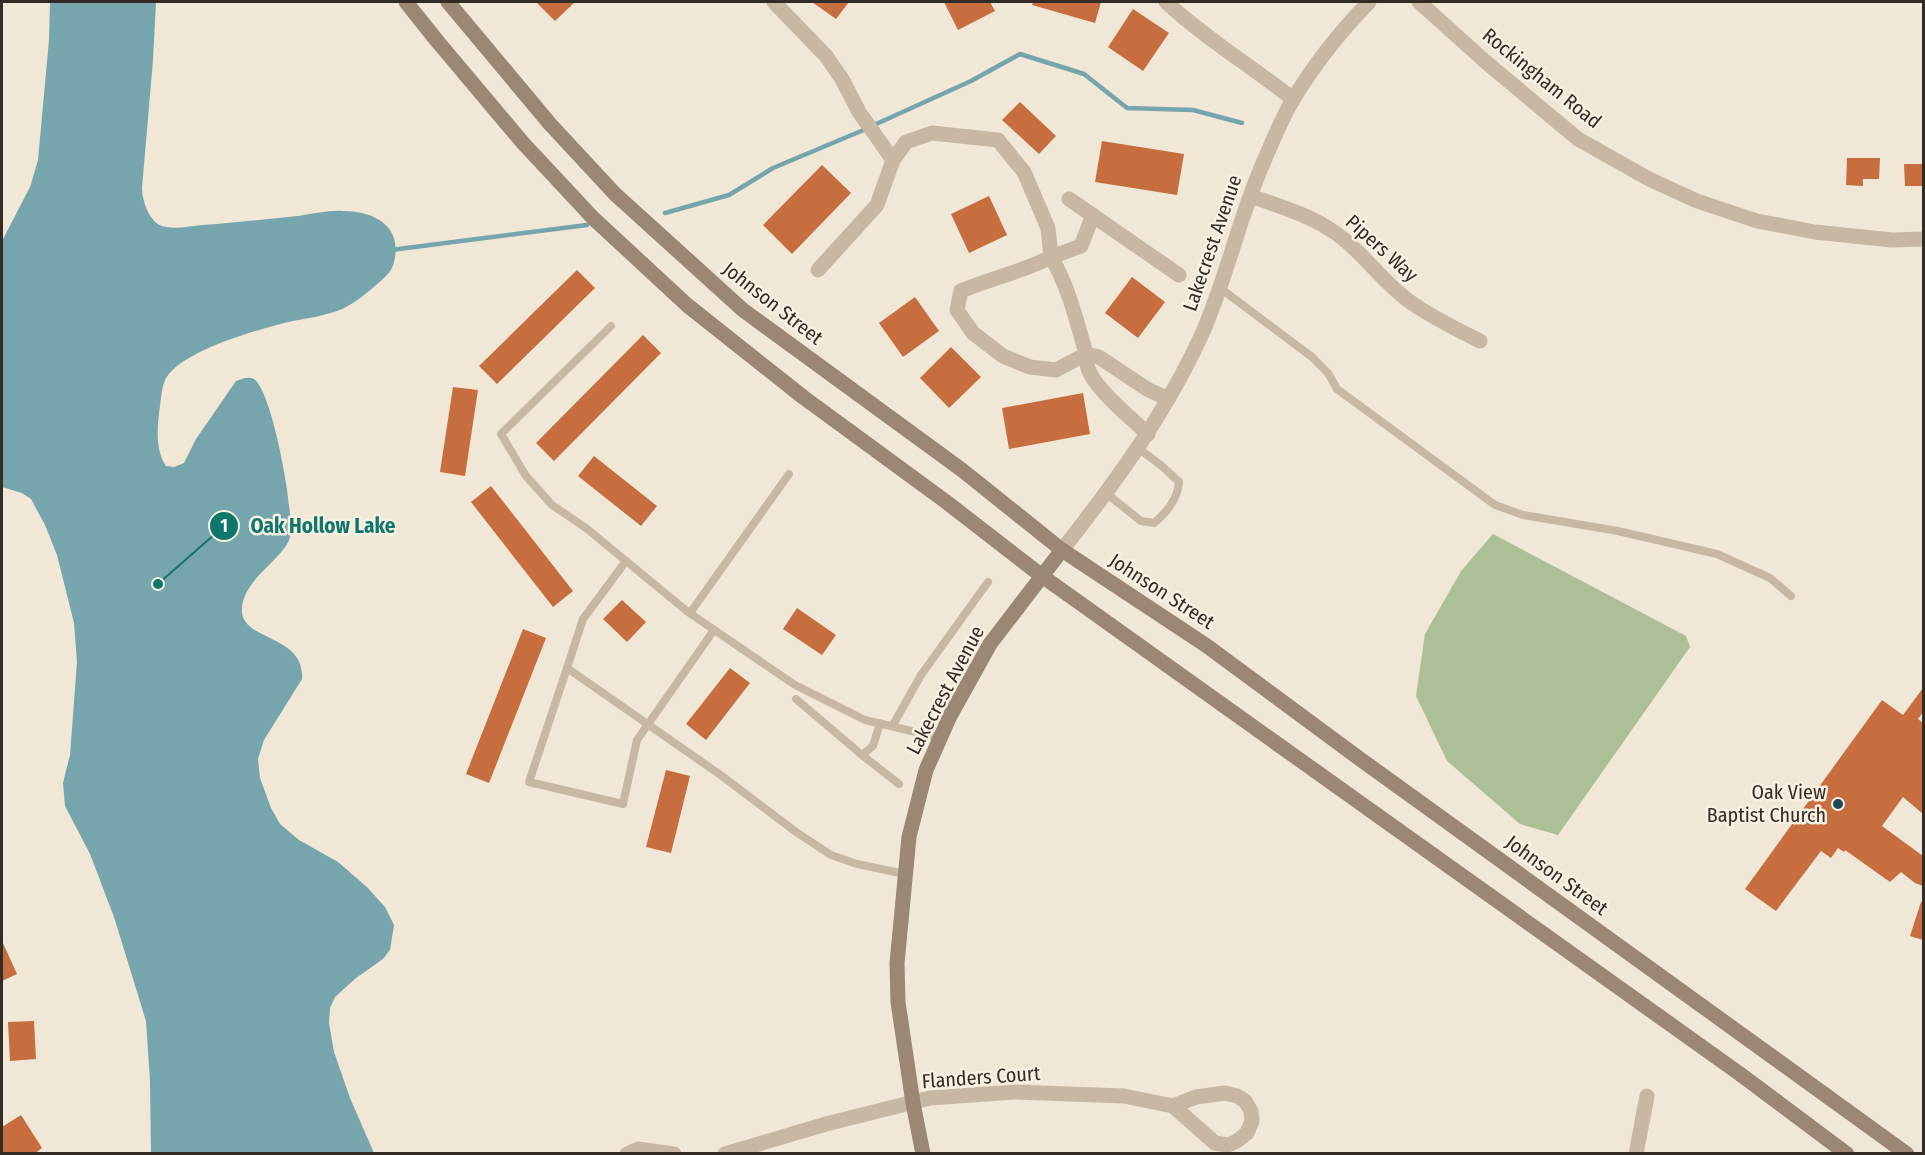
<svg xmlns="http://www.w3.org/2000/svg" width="1925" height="1155" font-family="'Fira Sans Condensed',sans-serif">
	<rect width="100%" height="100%" fill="#f0e7d6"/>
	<path fill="#adbf97" d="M1493,534L1686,636L1690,647L1558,835L1520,824L1447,761L1416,696L1425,634L1461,571Z"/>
	<path fill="#76a5ad" d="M50,2H156L153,60L142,188C142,200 149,222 162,226C175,230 190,226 203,225C235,223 266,219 298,216C313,214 329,210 343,211C374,211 403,226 394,262C392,272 383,279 375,286C363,296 351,306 337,311C320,317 301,319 284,323C253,331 183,351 166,378C161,387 161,403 159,413C157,431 156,451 166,466L174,467L184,463L196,439L236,381C242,379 248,376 254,379C273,392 295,516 290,537C284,559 244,578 242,608C239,642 305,633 302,679L264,740L258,759L260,778L271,808L280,824L299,840L338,862L367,887L385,907L394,925L390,950L383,959L356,978L335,997L330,1008L329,1023L334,1052L350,1098L374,1153H151L150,1081L146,1021L114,917L90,854L65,806L63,783L70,755L77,662L74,623L57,555L45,525L31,499L22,493L2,487V241L30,187L38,160L49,40Z"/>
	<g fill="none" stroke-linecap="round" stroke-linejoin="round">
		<g stroke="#76a5ad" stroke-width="4.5">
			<path d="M874,125L971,81L1020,54L1084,74L1127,108L1193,110L1242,123"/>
			<path d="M665,213L729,195L773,168L866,129"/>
			<path d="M391,250L587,225"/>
		</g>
	</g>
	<g fill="#c66e3f">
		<path d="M536,2H575L555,21Z"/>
		<path d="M812,2H849L836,19Z"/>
		<path d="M944,2H990L995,11L958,30Z"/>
		<path d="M1033,2H1101L1095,23L1032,5Z"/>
		<path d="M1133,9L1169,33L1143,71L1108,47Z"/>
		<path d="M1020,102L1056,136L1039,154L1002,120Z"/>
		<path d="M1102,141L1184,154L1177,195L1095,182Z"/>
		<path d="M1847,158H1880L1879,179H1863V186L1846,185Z"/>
		<path d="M1904,164H1923V186H1905Z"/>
		<path d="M822,165L851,193L792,254L763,225Z"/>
		<path d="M989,196L1007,235L969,253L951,214Z"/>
		<path d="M577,270L595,288L497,384L479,366Z"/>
		<path d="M1132,277L1165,302L1138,338L1105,313Z"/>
		<path d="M915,297L939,331L903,357L879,323Z"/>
		<path d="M643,335L661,353L554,461L536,443Z"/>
		<path d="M951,347L981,377L949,408L920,378Z"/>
		<path d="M453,387L478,390L465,476L440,472Z"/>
		<path d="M1083,393L1090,434L1009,449L1002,408Z"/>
		<path d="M594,456L657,506L641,526L578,476Z"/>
		<path d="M491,486L573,591L553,607L471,502Z"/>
		<path d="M622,600L646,622L627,642L603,619Z"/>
		<path d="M797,608L836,635L822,655L783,629Z"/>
		<path d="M523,629L546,638L489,783L466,774Z"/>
		<path d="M730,668L750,683L706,740L686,724Z"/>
		<path d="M1923,688V712L1918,719L1923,723V814L1903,797L1882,826L1923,856V886L1915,883L1901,872L1890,882L1845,850L1844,852L1838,848L1831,858L1821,851L1776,911L1745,889L1882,700L1903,715Z"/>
		<path d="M666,770L690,776L671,853L646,847Z"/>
		<path d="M1921,902H1923V940L1910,936Z"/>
		<path d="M2,941L17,974L2,981Z"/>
		<path d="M34,1021L36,1059L10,1061L8,1022Z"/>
		<path d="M21,1115L42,1148L34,1154H2V1127Z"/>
	</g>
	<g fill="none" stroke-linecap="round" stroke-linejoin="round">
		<g stroke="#c8b8a3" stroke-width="8">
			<path d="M1220,288L1312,357L1328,373L1337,389L1495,505L1523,515L1618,531L1717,554L1770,578L1791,596"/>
			<path d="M611,326L501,434L526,476L552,505L586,528L688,612L795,685L865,720L941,738"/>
			<path d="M1107,494L1141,521L1154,523C1166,513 1178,499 1179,482L1163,467L1138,448"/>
			<path d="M626,561L583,619L567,668L722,776L796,832L831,855L857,864L905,874"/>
			<path d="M690,613L789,474"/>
			<path d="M567,668L529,782L623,804L637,740L714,630"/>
			<path d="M796,699L862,755L873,746L880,723"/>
			<path d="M893,725L921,675L988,582"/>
			<path d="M862,755L899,784"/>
		</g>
		<g stroke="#c8b8a3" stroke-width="15">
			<path d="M774,2L826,56L842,79L859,112L893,160L877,205L818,270"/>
			<path d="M1166,2C1205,38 1251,66 1293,99"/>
			<path d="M1419,2L1487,63L1578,139L1649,179L1697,201L1757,221L1815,232L1892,240L1924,239"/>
			<path d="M893,160L906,142L932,133L998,140L1024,172L1048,228L1051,257C1022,272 991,278 961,291L957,310L973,333L1003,356L1030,367L1056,370L1086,354L1099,357L1147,389L1168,399"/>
			<path d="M1251,196C1278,206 1307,214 1331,230C1361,249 1380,280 1409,301C1431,317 1456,329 1480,341"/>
			<path d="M1069,199L1179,275"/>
			<path d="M1093,215L1081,246L1051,257C1068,285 1076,319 1085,350C1087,356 1086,363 1088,368C1094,388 1132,419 1148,434"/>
			<path d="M1062,550C1115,483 1166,413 1202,334C1226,280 1238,222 1261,168C1271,145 1281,119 1294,98C1315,63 1341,31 1369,2"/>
			<path d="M627,1154L638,1149L674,1154"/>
			<path d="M725,1154L826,1124L930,1098L1015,1092L1124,1096L1173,1106L1215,1143L1228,1145L1237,1141L1247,1133L1252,1121L1251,1111L1245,1101L1237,1096L1225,1093L1196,1097L1173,1106"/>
			<path d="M1636,1154L1647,1096"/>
		</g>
		<g stroke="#9b8774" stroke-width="15">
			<path d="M406,2L438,42L523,143L593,218L687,305L803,397L945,501L1042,576L1740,1074L1847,1154"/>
			<path d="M448,2L550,124L615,194L743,310L962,470L1062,550L1207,646L1360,759L1907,1154"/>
			<path d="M923,1154L913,1103L898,1002L897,963L909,837L926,770L950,716L990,644L1062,550"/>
		</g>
	</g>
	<circle fill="#1b4a54" stroke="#f8f1e2" stroke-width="2" cx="1838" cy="804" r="6"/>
	<g text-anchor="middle" stroke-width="5" stroke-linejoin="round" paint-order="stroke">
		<g font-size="20" fill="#332b25" stroke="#f8f1e2">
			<text transform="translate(1542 78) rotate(39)" y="7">Rockingham Road</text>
			<text transform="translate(1212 243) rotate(-71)" y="7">Lakecrest Avenue</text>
			<text transform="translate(1382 248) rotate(42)" y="7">Pipers Way</text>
			<text transform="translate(773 303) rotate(38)" y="7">Johnson Street</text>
			<text transform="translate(1162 591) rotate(33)" y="7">Johnson Street</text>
			<text transform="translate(945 690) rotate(-62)" y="7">Lakecrest Avenue</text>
			<text transform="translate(1557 875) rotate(36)" y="7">Johnson Street</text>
			<text transform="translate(981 1077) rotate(-4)" y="7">Flanders Court</text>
		</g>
		<g font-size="20" fill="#332b25" stroke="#f8f1e2" text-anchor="end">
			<text x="1826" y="799">Oak View<tspan x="1826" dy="23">Baptist Church</tspan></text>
		</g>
	</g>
	<path fill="none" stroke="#0f766e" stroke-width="2" d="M158 584L224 526"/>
	<g fill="#0f766e" stroke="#f8f1e2" stroke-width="2">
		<circle cx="158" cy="584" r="6"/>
		<circle cx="224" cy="526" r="15"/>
	</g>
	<g font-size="18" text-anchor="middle" font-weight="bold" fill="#fff">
		<text x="224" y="532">1</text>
	</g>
	<g font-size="21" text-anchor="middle" font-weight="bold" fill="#0f766e" stroke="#f8f1e2" stroke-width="5" stroke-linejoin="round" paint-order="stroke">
		<text x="323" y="533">Oak Hollow Lake</text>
	</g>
	<rect width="1925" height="1155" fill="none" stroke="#332b25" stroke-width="6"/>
</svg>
